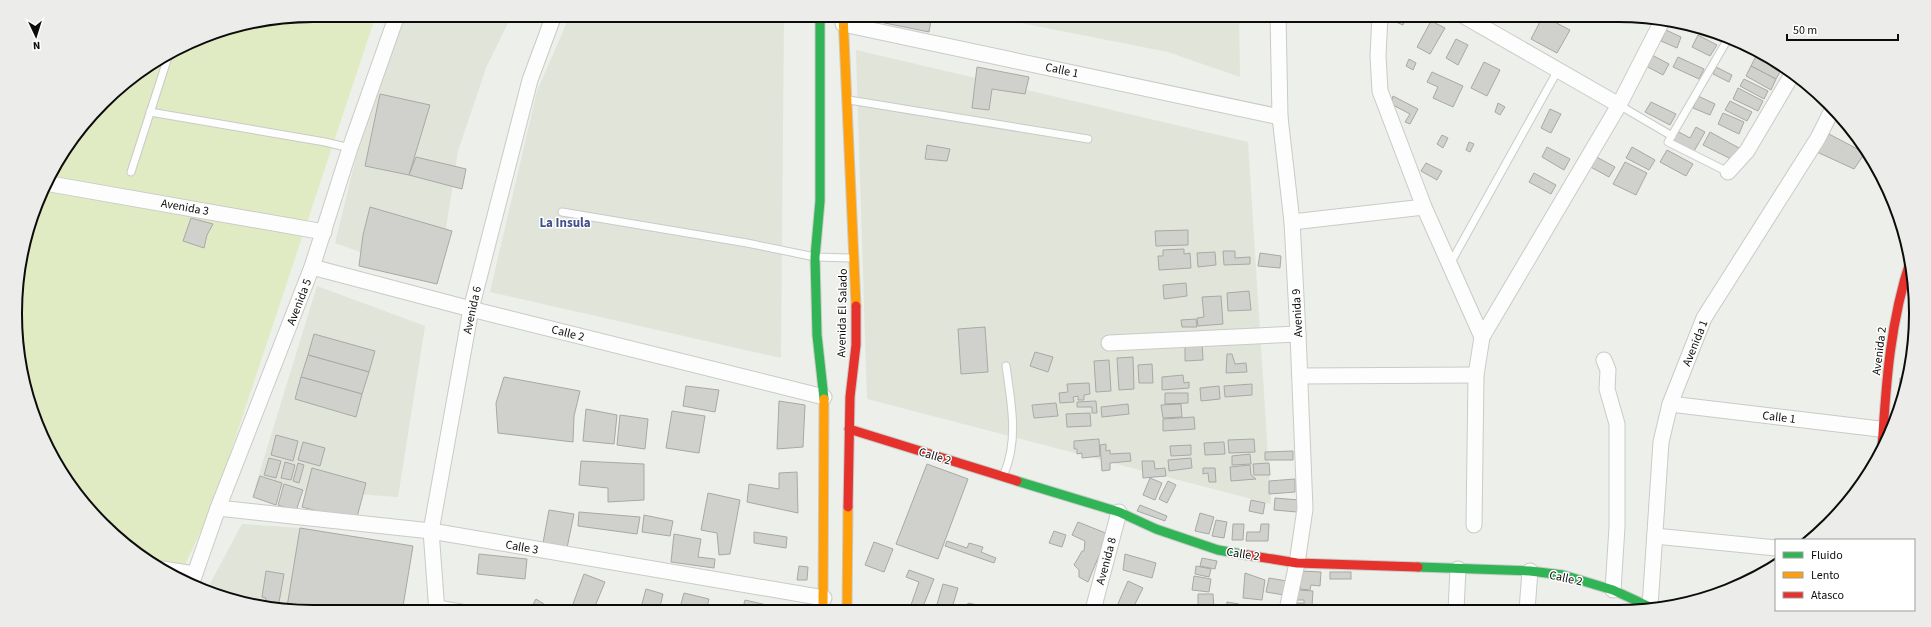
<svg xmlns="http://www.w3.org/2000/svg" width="1931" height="627" font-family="'Source Sans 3',sans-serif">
	<rect width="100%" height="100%" fill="#edefea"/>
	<g fill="#e0e4d9">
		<path d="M401,15H512L486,68L458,151L438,280L335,243L376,76Z"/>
		<path d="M570,15H784L781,358L490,292L537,91Z"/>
		<path d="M980,15H1239L1240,77L1168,52Z"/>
		<path d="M856,50L1248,142L1271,504L867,399Z"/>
		<path d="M317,286L425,326L398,497L255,487Z"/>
		<path d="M242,524L300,528L396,545L390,612H314L255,606L206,591Z"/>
	</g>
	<path fill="#e0ebc4" d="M314,15H376L213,505L184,567L147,562L103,525L65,480L25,391L16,333L18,275L46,181L77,132L117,89L199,38L255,21Z"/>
	<g fill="#d0d1cd" stroke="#a8a9a6">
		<path d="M866,15H932L929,32L865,19Z"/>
		<path d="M1387,15H1407L1403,25L1386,18Z"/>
		<path d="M1603,15H1621L1617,22Z"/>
		<path d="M1543,16L1570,30L1557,53L1531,39Z"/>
		<path d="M1431,21L1445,28L1430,54L1417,47Z"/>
		<path d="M1666,30L1681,37L1677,48L1661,41Z"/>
		<path d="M1698,35L1717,45L1710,56L1692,47Z"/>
		<path d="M1456,39L1468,45L1458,65L1446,58Z"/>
		<path d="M1758,52L1783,67L1776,79L1751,66Z"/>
		<path d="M1652,55L1669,64L1663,75L1646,66Z"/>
		<path d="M1678,57L1704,69L1699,79L1673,67Z"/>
		<path d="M1409,59L1416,63L1413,70L1406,66Z"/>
		<path d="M1484,62L1500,70L1487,96L1471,88Z"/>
		<path d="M1751,66L1776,79L1771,90L1746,76Z"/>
		<path d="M977,67L1029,77L1025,94L992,89L989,110L972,108Z"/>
		<path d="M1716,67L1732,75L1729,82L1713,74Z"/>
		<path d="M1432,72L1463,86L1453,107L1433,98L1438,87L1427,82Z"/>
		<path d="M1744,79L1768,91L1764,99L1740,86Z"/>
		<path d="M1738,88L1763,101L1758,111L1733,99Z"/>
		<path d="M380,94L430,105L409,175L365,166Z"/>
		<path d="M1393,96L1418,109L1410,124L1405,122L1410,114L1391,104Z"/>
		<path d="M1698,96L1715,104L1710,115L1693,108Z"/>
		<path d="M1730,101L1752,112L1747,121L1725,110Z"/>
		<path d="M1651,102L1676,114L1670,125L1645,112Z"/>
		<path d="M1498,103L1505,107L1500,115L1495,112Z"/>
		<path d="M1550,109L1561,114L1551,133L1541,128Z"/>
		<path d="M1723,113L1744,122L1739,134L1718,124Z"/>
		<path d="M1696,127L1705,132L1693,153L1671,141L1677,131L1690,138Z"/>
		<path d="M1710,132L1739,148L1733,160L1703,145Z"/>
		<path d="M1829,134L1865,153L1854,169L1817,152Z"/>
		<path d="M1442,135L1448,138L1443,148L1437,144Z"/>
		<path d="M1469,142L1474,144L1470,152L1466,150Z"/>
		<path d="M927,145L950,149L947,161L925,159Z"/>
		<path d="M1547,147L1570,159L1564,170L1542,157Z"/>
		<path d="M1632,147L1655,160L1649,170L1626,158Z"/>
		<path d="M1667,150L1693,164L1686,176L1660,162Z"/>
		<path d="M1593,155L1615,167L1609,177L1587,165Z"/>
		<path d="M416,157L466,169L462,189L409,175Z"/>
		<path d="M1625,162L1647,173L1636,195L1613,184Z"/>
		<path d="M1426,163L1442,171L1437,180L1421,171Z"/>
		<path d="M1534,173L1556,185L1551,194L1529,182Z"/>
		<path d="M370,207L452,231L437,284L359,266L363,235Z"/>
		<path d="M191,218L213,224L207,235L204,248L183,241Z"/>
		<path d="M1188,230V245L1156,246L1155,231Z"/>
		<path d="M1184,249V254L1190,253L1191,268L1159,270L1158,256H1163V250Z"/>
		<path d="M1223,251H1235V258L1250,257V264L1224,265Z"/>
		<path d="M1215,252L1216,265L1198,267L1197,253Z"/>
		<path d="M1260,253L1281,256L1280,268L1258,266Z"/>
		<path d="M1186,283L1187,296L1164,299L1163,285Z"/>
		<path d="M1249,291L1251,310L1228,311L1227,293Z"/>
		<path d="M1221,296L1223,324L1198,326L1197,318L1204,317L1202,297Z"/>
		<path d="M1196,319L1197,327H1182L1181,320Z"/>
		<path d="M985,327L988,372L961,374L958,329Z"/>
		<path d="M314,334L375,351L369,372L308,355Z"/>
		<path d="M1202,342L1203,360L1185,361V343Z"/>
		<path d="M1907,347H1913L1912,353H1907Z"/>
		<path d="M1035,352L1053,357L1048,372L1030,366Z"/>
		<path d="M1227,354H1232L1235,364L1246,363L1247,372L1226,373Z"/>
		<path d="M308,355L369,372L362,394L301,377Z"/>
		<path d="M1133,357L1134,389L1119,390L1117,358Z"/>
		<path d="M1109,360L1111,391L1096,392L1094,361Z"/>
		<path d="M1152,364L1153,383H1139L1138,365Z"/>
		<path d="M1183,375L1184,383L1189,382V388L1162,390V377Z"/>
		<path d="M301,377L362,394L356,417L295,399Z"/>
		<path d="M504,377L580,391L574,416L573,442L498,433L496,403Z"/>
		<path d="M1900,378H1908L1903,390H1899Z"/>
		<path d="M1089,383L1090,394L1084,395V400H1078V396L1073,397L1074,402L1060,403L1059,393L1068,392L1067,384Z"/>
		<path d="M1252,384V395L1225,397L1224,386Z"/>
		<path d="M686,386L719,390L715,412L683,406Z"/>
		<path d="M1219,386L1220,399L1201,401L1200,388Z"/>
		<path d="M1165,393H1188V403L1165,404Z"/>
		<path d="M779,401L805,405L803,447L777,449Z"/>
		<path d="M1096,401L1097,413H1092V407H1077V402Z"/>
		<path d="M1056,403L1058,416L1034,418L1032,405Z"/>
		<path d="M1128,404L1129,414L1102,417L1101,407Z"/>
		<path d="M1181,404L1182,417L1163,418L1161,405Z"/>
		<path d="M586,409L617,415L614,444L583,441Z"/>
		<path d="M672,411L705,416L699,453L666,448Z"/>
		<path d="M1090,413L1091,426L1067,427L1066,414Z"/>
		<path d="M620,415L648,419L645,449L617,445Z"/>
		<path d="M1194,417L1195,429L1163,431V419Z"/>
		<path d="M276,435L298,441L293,461L271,455Z"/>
		<path d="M1099,439L1100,456L1082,458V453L1077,454V449H1074V441Z"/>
		<path d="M1254,439L1255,452L1229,453L1228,440Z"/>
		<path d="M303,442L325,448L320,466L298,460Z"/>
		<path d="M1224,442L1225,454L1205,455L1204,443Z"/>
		<path d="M1106,444V451L1110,450V454L1130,453L1131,461L1110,463V470L1102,471L1100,445Z"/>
		<path d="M1191,445V455L1171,456L1170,446Z"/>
		<path d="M1293,451V460H1265V452Z"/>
		<path d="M1250,454L1251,464L1232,465V456Z"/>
		<path d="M269,458L281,461L276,478L264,475Z"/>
		<path d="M1191,458L1192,468L1169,471L1168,460Z"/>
		<path d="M581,461L644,464V500L608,502V488L579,485Z"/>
		<path d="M1142,461H1154L1155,469L1165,468L1166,476L1143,478Z"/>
		<path d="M285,462L295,465L291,480L281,478Z"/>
		<path d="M298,463L304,465L299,483L293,481Z"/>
		<path d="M1269,463L1270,475H1254L1253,464Z"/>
		<path d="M927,464L968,479L938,559L896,544Z"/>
		<path d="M1250,465L1251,475L1256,479L1231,481L1230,467Z"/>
		<path d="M312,468L366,483L356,521L302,507Z"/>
		<path d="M1203,468H1215L1216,482H1209L1208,473L1203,474Z"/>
		<path d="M797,472L798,513L747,502L749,484L779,489V473Z"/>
		<path d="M260,476L282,483L276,505L253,497Z"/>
		<path d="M1150,478L1162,483L1155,500L1143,495Z"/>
		<path d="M1295,479V492L1269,494V481Z"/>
		<path d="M1168,481L1176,485L1167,503L1159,499Z"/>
		<path d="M284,484L303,490L296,511L278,505Z"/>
		<path d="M708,493L740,500L730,554L719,555L717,533L701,530Z"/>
		<path d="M1275,498L1299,500L1297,512L1274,510Z"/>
		<path d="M1251,500L1265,503L1263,514L1249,511Z"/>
		<path d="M1140,505L1167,516L1165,521L1137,511Z"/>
		<path d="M549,510L574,514L567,548L543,543Z"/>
		<path d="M579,512L640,517L637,534L578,526Z"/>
		<path d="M1200,513L1214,517L1209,534L1195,531Z"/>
		<path d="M644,515L673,521L670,536L642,532Z"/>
		<path d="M1216,520L1227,522L1224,538L1212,536Z"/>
		<path d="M1078,522L1108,534L1088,582L1079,577V570L1074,565L1082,551H1084L1085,541L1072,535Z"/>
		<path d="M1233,524H1244L1243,540H1232Z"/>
		<path d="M1261,524H1269L1268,541H1246L1247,532H1260Z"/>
		<path d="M300,528L413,546L402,612H319L287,607Z"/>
		<path d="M1054,531L1066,535L1062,547L1049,543Z"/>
		<path d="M754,532L787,537L786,548L754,543Z"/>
		<path d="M674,534L701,539L698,557L715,559L714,568L671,562Z"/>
		<path d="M947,541L967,548L969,543L983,547L981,552L996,558L994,563L945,546Z"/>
		<path d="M874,542L893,549L884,572L865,565Z"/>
		<path d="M479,554L527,559L525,579L477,574Z"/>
		<path d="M1125,554L1156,563L1152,578L1123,570Z"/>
		<path d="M1202,558L1217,561L1215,569L1200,566Z"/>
		<path d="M799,566L808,567L807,580H797Z"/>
		<path d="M1196,566L1211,569L1209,577L1195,574Z"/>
		<path d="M909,570L934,579L922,609L911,605L919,582L906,577Z"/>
		<path d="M266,571L284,574L278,608L264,607L266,598L262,597Z"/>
		<path d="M1301,571L1321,572L1320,586L1311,585L1310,590L1300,589Z"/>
		<rect x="1330" y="572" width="21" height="7"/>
		<path d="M1245,573L1265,580L1262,600L1243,598Z"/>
		<path d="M584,574L605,582L593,611L573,604Z"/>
		<path d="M1194,576L1211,579L1209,592L1192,590Z"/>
		<path d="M1269,578L1287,581L1284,595L1266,592Z"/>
		<path d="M1128,581L1143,588L1132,610H1126L1117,606Z"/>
		<path d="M943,584L958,588L951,611H935Z"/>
		<path d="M646,589L663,594L659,611H640Z"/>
		<path d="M1298,590L1313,591L1312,606L1304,605V600H1297Z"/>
		<path d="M220,593L235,595L234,600L220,595Z"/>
		<path d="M684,593L709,599L706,611H679Z"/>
		<path d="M1198,594H1213L1214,608L1198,609Z"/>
		<path d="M536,599L547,606L544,612H529Z"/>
		<path d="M745,600L771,606L769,611H742Z"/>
		<path d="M1227,602L1239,604L1238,610H1226Z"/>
		<path d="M968,603L983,606L982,611H966Z"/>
		<rect x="1295" y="603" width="8" height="7"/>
		<path d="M988,607L999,609V611H988Z"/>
		<path d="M1008,607L1026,610V611H1007Z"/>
	</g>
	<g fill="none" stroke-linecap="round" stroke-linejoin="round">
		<defs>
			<g id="lane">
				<path d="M849,100L1088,139"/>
				<path d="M1619,105L1672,136"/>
				<path d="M150,112L325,142L350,148"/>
				<path d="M131,172L168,57"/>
				<path d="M1728,172L1668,142L1729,37"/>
				<path d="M562,212L747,243L815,257L851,258"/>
				<path d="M1450,264L1558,70"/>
				<path d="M1004,474C1019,439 1011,402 1006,366"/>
			</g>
			<g id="street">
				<path d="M1278,15L1280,117L1292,222L1298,334L1305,509L1297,563L1287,610"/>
				<path d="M1380,15L1378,56L1380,91L1424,207L1482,337"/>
				<path d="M1462,15L1619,105"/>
				<path d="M843,24L1280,117"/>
				<path d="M1728,172L1747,151L1793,73"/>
				<path d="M45,183L324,232"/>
				<path d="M1292,222L1424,207"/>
				<path d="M312,267L471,309L824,397"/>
				<path d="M1109,343L1298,334"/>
				<path d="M1604,360L1608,370L1607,389L1617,424V527L1613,590"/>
				<path d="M1300,376L1476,375"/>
				<path d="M1670,404L1888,430"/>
				<path d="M218,508L431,531L824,598"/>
				<path d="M1474,525L1476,375L1482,337L1619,105L1663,19"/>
				<path d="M1655,536L1776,548"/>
				<path d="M162,569L195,574"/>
				<path d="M191,585L218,508L312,267L350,148L397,15"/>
				<path d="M1650,607L1661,442L1670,404L1704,318L1818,138L1833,108"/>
				<path d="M437,608L461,612"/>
				<path d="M1093,610L1119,512"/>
				<path d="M1456,610L1458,569"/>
				<path d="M1527,610L1530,571"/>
				<path d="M437,612L431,531L471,309L530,80L554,15"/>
			</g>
			<g id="fast">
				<path d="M820,15V201L815,257L817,335L824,399"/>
				<path d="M1017,481L1119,512L1156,529L1218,550L1247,555"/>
				<path d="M1418,567L1530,571L1563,575L1613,590L1650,607V609"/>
			</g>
			<g id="slow">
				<path d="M843,15L856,306"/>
				<path d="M823,611L824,399"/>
				<path d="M847,611L848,507"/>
			</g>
			<g id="jam">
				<path d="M849,429L1017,481"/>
				<path d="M1882,448C1886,384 1890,321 1911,259"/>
				<path d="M848,507L850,397L856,345V306"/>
				<path d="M1247,555L1297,563L1418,567"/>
			</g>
		</defs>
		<use href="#lane" stroke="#c9cbc7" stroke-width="9"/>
		<use href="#street" stroke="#c9cbc7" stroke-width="17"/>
		<use href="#fast" stroke="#c9cbc7" stroke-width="11"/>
		<use href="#slow" stroke="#c9cbc7" stroke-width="11"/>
		<use href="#jam" stroke="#c9cbc7" stroke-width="11"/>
		<use href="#lane" stroke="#fcfdfc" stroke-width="7"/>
		<use href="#street" stroke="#fcfdfc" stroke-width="15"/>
		<use href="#fast" stroke="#30b455" stroke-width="9"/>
		<use href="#slow" stroke="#ff9f0a" stroke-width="9"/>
		<use href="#jam" stroke="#e5322d" stroke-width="9"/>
	</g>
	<g text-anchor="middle" stroke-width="3" stroke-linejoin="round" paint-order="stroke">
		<g font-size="12" fill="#0c0d0a" stroke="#fff">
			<text transform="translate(1062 70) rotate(12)" y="4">Calle 1</text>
			<text transform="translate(185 207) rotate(10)" y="4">Avenida 3</text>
			<text transform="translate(299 302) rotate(-69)" y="4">Avenida 5</text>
			<text transform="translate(472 310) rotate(-78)" y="4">Avenida 6</text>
			<text transform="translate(842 313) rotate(-89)" y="4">Avenida El Salado</text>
			<text transform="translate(1297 313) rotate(-93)" y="4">Avenida 9</text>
			<text transform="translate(568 333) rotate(14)" y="4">Calle 2</text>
			<text transform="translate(1695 343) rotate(-68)" y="4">Avenida 1</text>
			<text transform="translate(1879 351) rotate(-83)" y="4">Avenida 2</text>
			<text transform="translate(1779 417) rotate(7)" y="4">Calle 1</text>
			<text transform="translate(935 456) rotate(17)" y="4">Calle 2</text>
			<text transform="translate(522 547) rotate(10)" y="4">Calle 3</text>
			<text transform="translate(1243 554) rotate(9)" y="4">Calle 2</text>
			<text transform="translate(1106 561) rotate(-75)" y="4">Avenida 8</text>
			<text transform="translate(1566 578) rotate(12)" y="4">Calle 2</text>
		</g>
		<g font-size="13" font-weight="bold" fill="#40518c" stroke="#fff">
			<text x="565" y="227">La Insula</text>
		</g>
	</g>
	<path d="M0 0H1931V627H0ZM313 22H1618A291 291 0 0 1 1909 313V314A291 291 0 0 1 1618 605H313A291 291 0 0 1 22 314V313A291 291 0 0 1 313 22Z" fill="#ececeb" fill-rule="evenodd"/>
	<path fill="none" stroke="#0c0d0a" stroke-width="2" d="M313 22H1618A291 291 0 0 1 1909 313V314A291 291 0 0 1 1618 605H313A291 291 0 0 1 22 314V313A291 291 0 0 1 313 22Z"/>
	<rect x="1775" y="539" width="140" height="72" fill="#ffffff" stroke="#9e9e9d"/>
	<rect x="1783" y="552" width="20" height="6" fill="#30b455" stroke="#9e9e9d"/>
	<text x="1811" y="559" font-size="12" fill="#0c0d0a">Fluido</text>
	<rect x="1783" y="572" width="20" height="6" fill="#ff9f0a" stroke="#9e9e9d"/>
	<text x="1811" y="579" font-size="12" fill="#0c0d0a">Lento</text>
	<rect x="1783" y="592" width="20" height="6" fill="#e5322d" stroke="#9e9e9d"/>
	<text x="1811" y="599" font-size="12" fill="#0c0d0a">Atasco</text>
	<g transform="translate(36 36) rotate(176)" stroke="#ffffff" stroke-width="3" paint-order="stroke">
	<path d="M0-3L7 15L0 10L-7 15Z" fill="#0c0d0a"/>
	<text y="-6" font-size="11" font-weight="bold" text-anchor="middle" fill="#0c0d0a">N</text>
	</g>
	<path d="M1787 34v6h111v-6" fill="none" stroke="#0c0d0a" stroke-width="2"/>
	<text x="1793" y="34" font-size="12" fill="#0c0d0a" stroke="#ffffff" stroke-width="3" paint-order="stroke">50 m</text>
</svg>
